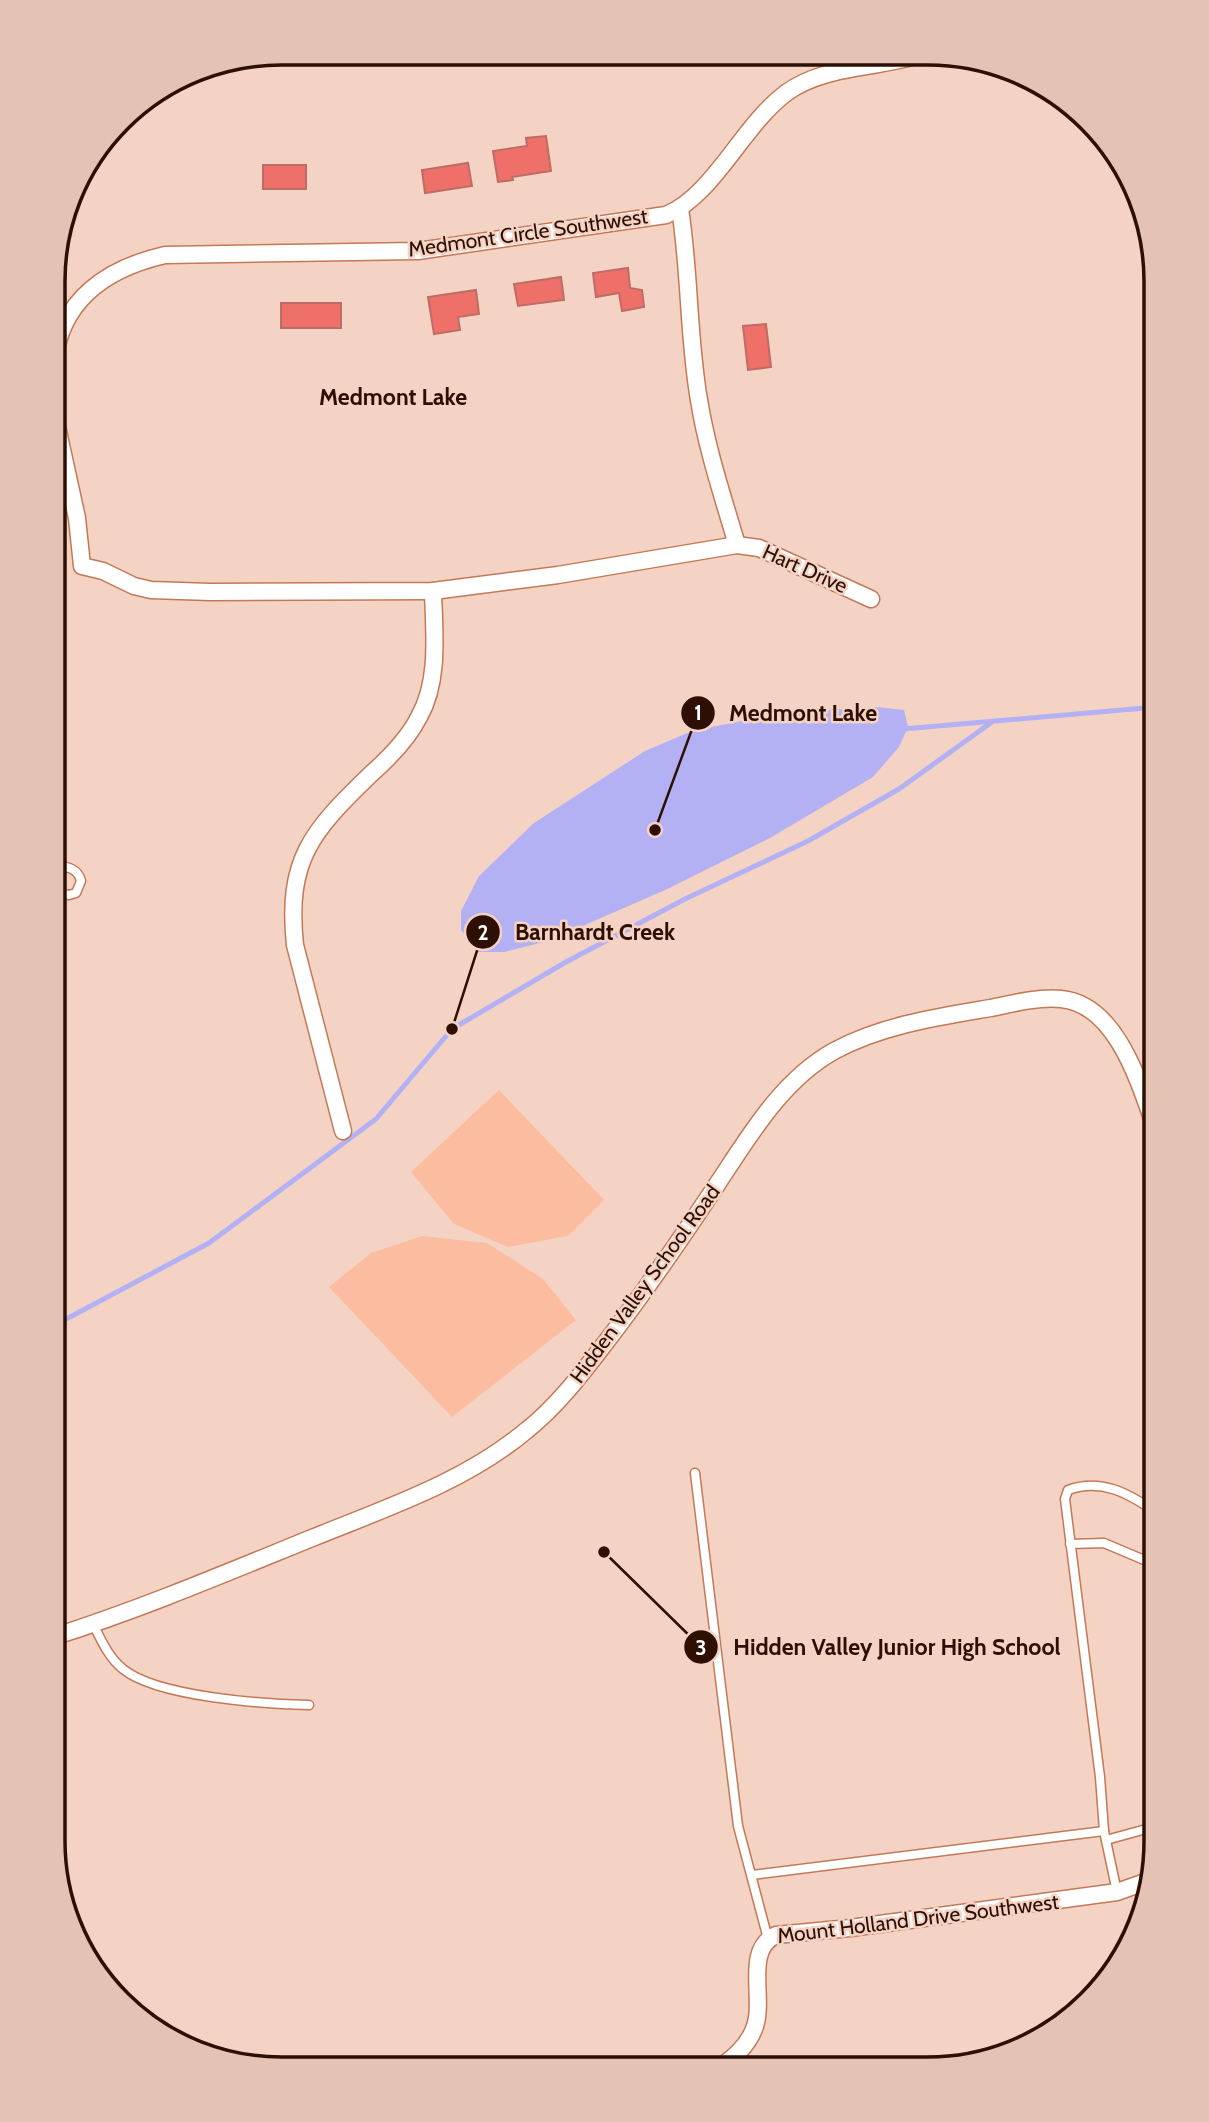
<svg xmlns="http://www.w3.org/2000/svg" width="1209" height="2122" font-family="Cabin,sans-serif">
	<rect width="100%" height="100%" fill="#f4d3c4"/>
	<g fill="#fbbca0">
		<path d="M499,1090L604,1200L568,1236L508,1247L454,1224L411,1172Z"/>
		<path d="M422,1236L487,1243L543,1279L576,1320L452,1417L329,1287L371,1253Z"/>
	</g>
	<path fill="#b3b1f4" d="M876,707L904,710L908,727L899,747L873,777L770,838L663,891L548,941L504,952H478L461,930V911L479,876L534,823L645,751L692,731L782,713Z"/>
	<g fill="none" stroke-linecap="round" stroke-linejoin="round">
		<g stroke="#b3b1f4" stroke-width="5">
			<path d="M903,729L1156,707"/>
			<path d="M53,1326L209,1243L376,1119L452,1029L566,962L685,899L808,841L899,789L992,722"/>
		</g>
	</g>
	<g fill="#ee7069" stroke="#be6c66" stroke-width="2">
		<path d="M546,136L551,171L512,177L513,180L498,182L493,151L527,146L526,138Z"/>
		<path d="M468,163L472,186L425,193L422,170Z"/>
		<rect x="263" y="165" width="43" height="24"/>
		<path d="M628,268L630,288L642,290L644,307L622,311L619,293L596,297L593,273Z"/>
		<path d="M561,277L564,300L518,306L514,284Z"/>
		<path d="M476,290L479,314L458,317L460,330L434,334L428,297Z"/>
		<rect x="281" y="303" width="60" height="25"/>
		<path d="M766,324L771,367L748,370L743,326Z"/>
	</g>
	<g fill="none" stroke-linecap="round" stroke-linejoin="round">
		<defs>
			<g id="lane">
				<path d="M54,892L69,895L76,893L81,881C79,873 75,869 66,867L54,873"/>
				<path d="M695,1473L738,1826L768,1939"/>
				<path d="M1070,1544L1104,1543L1156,1565"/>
				<path d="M93,1624C101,1640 109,1658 123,1669C157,1697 264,1704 309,1705"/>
				<path d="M1106,1840L1150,1828L1156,1824"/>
				<path d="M752,1875L1104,1831"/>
				<path d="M1117,1892L1104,1831L1100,1777L1065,1499L1068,1490C1101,1478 1128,1493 1156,1512"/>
			</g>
			<g id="street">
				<path d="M680,209C690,272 688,337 699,400C707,450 723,497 737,545"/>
				<path d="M54,362C61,299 108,268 165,255L418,251L666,215C714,195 742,126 786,93C823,66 872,69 915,56"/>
				<path d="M54,413L77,518L82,566L103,571L134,586L151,590L210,592L433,591L558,575L737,545L759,548L871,599"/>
				<path d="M343,1131L295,945C286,859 312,831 371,774C389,758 408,739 419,717C440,680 434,632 433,591"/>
				<path d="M53,1637C141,1609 226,1573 312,1538C386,1508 465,1482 527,1430C556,1407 580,1376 603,1346C644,1293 681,1239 718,1183C750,1135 782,1080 834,1051C882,1025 938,1017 991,1008C1014,1003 1038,997 1061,999C1117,1004 1140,1085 1156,1130"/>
				<path d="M718,2069C733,2058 747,2047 754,2029C766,2000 743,1950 776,1935L850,1928L1117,1892L1151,1880"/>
			</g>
		</defs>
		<use href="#lane" stroke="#c37956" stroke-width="11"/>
		<use href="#street" stroke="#c37956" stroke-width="19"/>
		<use href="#lane" stroke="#fff" stroke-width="8"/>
		<use href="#street" stroke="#fff" stroke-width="16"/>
	</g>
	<g text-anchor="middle" stroke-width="5" stroke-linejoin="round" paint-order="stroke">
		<g font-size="21" fill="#2d1003" stroke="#f4d3c4">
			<text transform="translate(528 233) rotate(-8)" y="7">Medmont Circle Southwest</text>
			<text transform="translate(805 569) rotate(24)" y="7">Hart Drive</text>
			<text transform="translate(645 1284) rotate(-54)" y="7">Hidden Valley School Road</text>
			<text transform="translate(918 1919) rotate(-7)" y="7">Mount Holland Drive Southwest</text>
		</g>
		<g font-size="23" font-weight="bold" fill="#2d1003" stroke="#f4d3c4">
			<text x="393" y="405">Medmont Lake</text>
		</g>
	</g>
	<path d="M0 0H1209V2122H0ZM281 65H928A216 216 0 0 1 1144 281V1841A216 216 0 0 1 928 2057H281A216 216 0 0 1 65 1841V281A216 216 0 0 1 281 65Z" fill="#e4c3b5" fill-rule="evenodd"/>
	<path fill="none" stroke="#2d1003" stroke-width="3.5" d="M281 65H928A216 216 0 0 1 1144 281V1841A216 216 0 0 1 928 2057H281A216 216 0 0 1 65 1841V281A216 216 0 0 1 281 65Z"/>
	<path fill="none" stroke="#2d1003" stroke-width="2.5" d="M655 830L698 713M452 1029L483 932M604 1552L701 1647"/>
	<g fill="#2d1003" stroke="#f4d3c4" stroke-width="2.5">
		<circle cx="655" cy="830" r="7"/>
		<circle cx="452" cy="1029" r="7"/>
		<circle cx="604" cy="1552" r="7"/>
		<circle cx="698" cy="713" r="18"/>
		<circle cx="483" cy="932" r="18"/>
		<circle cx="701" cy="1647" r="18"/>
	</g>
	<g font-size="21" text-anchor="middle" font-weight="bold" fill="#fff">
		<text x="698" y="720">1</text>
		<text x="483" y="940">2</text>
		<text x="701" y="1655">3</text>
	</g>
	<g font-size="23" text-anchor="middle" font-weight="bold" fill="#2d1003" stroke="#f4d3c4" stroke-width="5" stroke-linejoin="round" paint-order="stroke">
		<text x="803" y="721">Medmont Lake</text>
		<text x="595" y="940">Barnhardt Creek</text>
		<text x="897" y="1655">Hidden Valley Junior High School</text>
	</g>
</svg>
